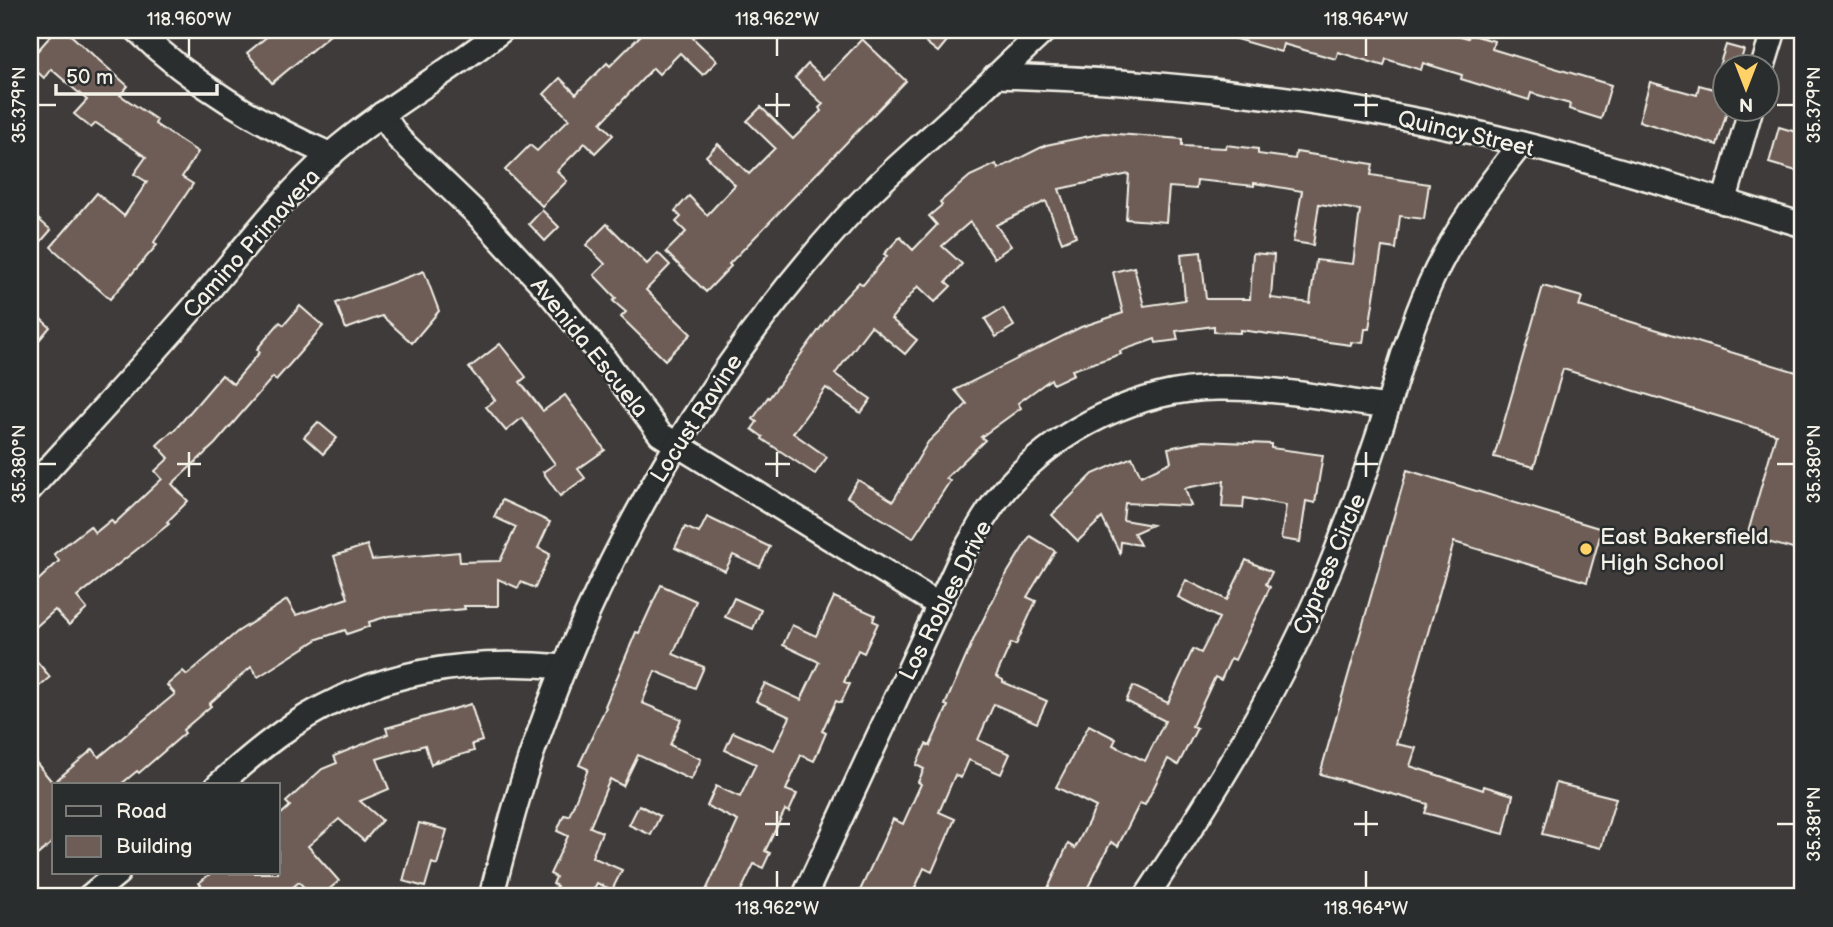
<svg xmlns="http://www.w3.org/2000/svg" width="1833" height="927" font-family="'Balsamiq Sans',sans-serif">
	<rect width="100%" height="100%" fill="#3e3b3a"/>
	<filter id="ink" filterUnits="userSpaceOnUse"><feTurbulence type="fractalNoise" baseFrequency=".0143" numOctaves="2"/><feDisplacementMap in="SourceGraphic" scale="14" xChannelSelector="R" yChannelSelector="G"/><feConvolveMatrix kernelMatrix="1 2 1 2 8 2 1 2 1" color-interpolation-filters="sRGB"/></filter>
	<g filter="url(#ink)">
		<g fill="#6e5d56" stroke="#f4f1e8" stroke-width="2">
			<path d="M56,30H65L128,86L120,95L157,120L155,124L198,152L182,177L193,184L154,242L157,245L110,299L51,247L97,193L124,216L147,182L134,174L146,157L96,123L91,128L74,114L87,100L51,69L44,78L30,65V59Z"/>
			<path d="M275,30H336L272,83L247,53Z"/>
			<path d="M646,30H702L693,38L717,61L703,75L680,53L659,74L653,68L601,123L613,135L595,153L585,143L557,171L567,181L542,206L505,170L530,145L537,151L569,119L544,94L560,78L576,94L607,63L610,66Z"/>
			<path d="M910,30H956L938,52Z"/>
			<path d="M1222,30H1439L1468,38L1469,34L1494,41L1492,49L1611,85L1601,119L1569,109L1570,104L1531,93L1529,100L1461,79L1462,75L1423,63L1421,70L1386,59L1384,66L1338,52L1336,59L1283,44L1281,52L1222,35Z"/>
			<path d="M862,39L906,81L729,264L731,266L706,292L666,252L686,232L676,222L681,217L675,211L689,196L707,215L735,185L706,156L718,144L749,174L775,148L747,121L761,107L793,139L821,111L819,108L823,104L795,78L808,64L824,79Z"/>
			<path d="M1726,45L1744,50L1739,66H1719Z"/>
			<path d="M1650,82L1697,95L1699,85L1725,92V108H1728L1717,145L1639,121Z"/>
			<path d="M1779,127L1803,134V173L1769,163Z"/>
			<path d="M1104,133L1182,139V146L1225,148L1226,145L1258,149V154L1295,159L1296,152L1373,164L1371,175L1429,184L1424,219L1400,216L1396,249L1382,247L1369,329H1365L1363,343L1351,342V345L1240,330V333L1214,332V326L1176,331L1178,340L1156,343L1155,339L1120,351L1121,354L1072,370L1074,374L1053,384L1051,379L1018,403L1021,408L981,437L985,440L946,478L950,481L913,538L847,497L858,480L893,501L928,442L967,404L955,390L1081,327L1123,313L1113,272L1134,267L1144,306L1185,300L1181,254L1201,252L1206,299H1250L1253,253L1274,255L1271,298L1310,303L1316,260L1353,264L1360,210L1319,204L1313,245L1293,242L1302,191L1254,183V186L1197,180L1196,189L1169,187L1166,222L1126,219L1129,174L1059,189L1076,236L1062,242L1046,201L996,225L1011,246L994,258L970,222L942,246L962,264L946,282L951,286L935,302L918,286L891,319L917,340L905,354L871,326L835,374L871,399L861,413L826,388L793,433L827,457L815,474L762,439L763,437L752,429L757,422L753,419L768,397L769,398L835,308L859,282L863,285L887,256L884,254L900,237L913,250L937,225L929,216L942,205L940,202L970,176L996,164L998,169L1046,145Z"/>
			<path d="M542,210L559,227L545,241L529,224Z"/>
			<path d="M30,212L51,230L30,254Z"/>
			<path d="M607,224L647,264L658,253L670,265L646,290L691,334L665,360L621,317L626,312L613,301L616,298L594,275L605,264L586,245Z"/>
			<path d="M424,271L439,311L412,343L382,316L346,329L336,303Z"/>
			<path d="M1543,286L1582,297L1579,306L1803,374V552L1747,536L1776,434L1563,369L1534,467L1494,457Z"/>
			<path d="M300,306L323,326L276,380L273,377L215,444L172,484L188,501L167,522L169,524L77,597L87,609L69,625L55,610L30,632V588L59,561L54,554L90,526L95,533L111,520L114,524L162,479L155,471L169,458L157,445L172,431L173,432L222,375L233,384L260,352L257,349L280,322L284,325Z"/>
			<path d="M1003,308L1014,326L996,337L985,319Z"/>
			<path d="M30,309L50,327L30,351Z"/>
			<path d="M500,344L526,377L520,382L543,411L565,395L605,450L578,469L585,478L560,496L543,472L555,464L522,418L506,431L486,407L495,400L469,368Z"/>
			<path d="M318,422L337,438L323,454L304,437Z"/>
			<path d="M1203,441L1271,444V448L1323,455L1315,503L1306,501L1300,542L1281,539L1286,505L1244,498L1243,508L1222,507L1224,481L1185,488L1191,506L1125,503L1123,520L1152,525L1134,533L1140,545L1121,542L1120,553L1102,518L1078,541L1052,515L1093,474L1132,457L1141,476L1171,462L1168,448Z"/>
			<path d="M1407,470L1602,529L1587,582L1454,542L1396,744L1416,748L1410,766L1483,790L1484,786L1513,795L1504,834L1425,813L1428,804L1320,774Z"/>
			<path d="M502,500L550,522L538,548L550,554L535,588L521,582L518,588L498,579V606H464L465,609L389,616L369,622L370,626L347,634L345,630L318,639L258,677L251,667L209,704L211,706L183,730L185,733L139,773L137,771L120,785H54V841L30,861V755L53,783L93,749L99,757L175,694L167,685L183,671L187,675L237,632L287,600L296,615L348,598L334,556L367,545L372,560L459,552L460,562L500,561L516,527L494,517Z"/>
			<path d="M707,517L770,547L760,567L733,555L725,571L675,548L685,527L699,533Z"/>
			<path d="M1030,536L1055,551L1027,597L1036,601L1016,645L1011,643L996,676L1003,680V682L1047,701L1037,723L994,704L978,740L1010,754L1001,774L969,760L961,778L955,775L939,812L955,819L932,872L924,868L911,897H857L893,819L903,824L921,784L918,782L924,769L916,765L926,744L930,746L948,706L945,705L975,636L1003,580Z"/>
			<path d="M1246,560L1272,572L1266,584L1270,587L1235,660L1231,658L1221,680L1215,677L1192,726L1197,728L1178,765L1168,759L1145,805L1140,803L1118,846L1111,842L1083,897H1044L1068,844L1075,848L1096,807L1056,787L1089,725L1116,739L1113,745L1145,761L1165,721L1126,701L1133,686L1168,703L1193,649L1201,653L1219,618L1178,597L1186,580L1227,600Z"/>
			<path d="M661,585L696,601L673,654L704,667L695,688L655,671L642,703L681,719L670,745L701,759L691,780L638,755L623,786L610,779L590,827L602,832L592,857L622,870L612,890L597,883L590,897H553L557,886L553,884L556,877L550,874L568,836L557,831L564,815L569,816L588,769L579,765L606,707L605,706L636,632L639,633Z"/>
			<path d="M834,597L875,615L873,621L878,623L864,653L858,650L844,682L850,684L841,703L836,701L822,731L826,733L814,761L801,755L786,790L797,794L789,812L785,810L765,851L770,853L763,868L754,864L738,897H703L738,821L707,806L716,786L740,797L756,764L725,750L733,732L774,750L790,717L756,701L765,683L801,700L819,662L783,645L792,625L816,636Z"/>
			<path d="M734,598L761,610L753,629L725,617Z"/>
			<path d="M30,653L50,677L30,694Z"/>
			<path d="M471,704L482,741L472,744L474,751L436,762L437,759L431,765L425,745L377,759L389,789L360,801L382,820L364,841L339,819L308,846L339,881L320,897H313L299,882L281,897H189L202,886L199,883L211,873H278V817L290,806L286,802L322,769L337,763L334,756L388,734L386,728Z"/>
			<path d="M1556,783L1616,798L1601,848L1542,834Z"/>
			<path d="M639,805L660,816L651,835L629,825Z"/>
			<path d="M419,823L447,830L437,865L432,863L425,887L403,881Z"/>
		</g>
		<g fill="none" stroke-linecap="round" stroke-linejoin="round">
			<defs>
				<g id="minor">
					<path d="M137,30C193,85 259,123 331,155"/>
					<path d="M1763,66L1774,30"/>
					<path d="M995,76C1133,79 1270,93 1405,118C1540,143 1672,186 1803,225"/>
					<path d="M382,114L399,139L478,215L542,284L603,357L660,434L939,605"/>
					<path d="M1724,202L1751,108"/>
					<path d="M30,489C87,426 145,364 200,300C242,251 282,197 331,154C384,108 447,74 502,30"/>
					<path d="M218,785C242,764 266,743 293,725C376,670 467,658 564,667"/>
					<path d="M89,897L118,873"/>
					<path d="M491,897C505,844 518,791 537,739C604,548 709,370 845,219C870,191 897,167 925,142C966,106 1005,67 1045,30"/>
					<path d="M804,897L960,560C974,535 987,510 1006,488C1058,429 1138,389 1218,388C1274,387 1331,399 1387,407"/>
					<path d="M1146,897C1215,793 1281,686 1329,570C1351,516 1370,461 1388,406C1400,365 1412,324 1429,286C1452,234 1486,188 1521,144"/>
				</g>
			</defs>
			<use href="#minor" stroke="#f4f1e8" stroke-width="28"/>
			<use href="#minor" stroke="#2a2d2e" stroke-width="23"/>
		</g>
	</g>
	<path fill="none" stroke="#f4f1e8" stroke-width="2.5" d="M189,38V56M777,38V56M1366,38V56M777,93V117M1366,93V117M38,105H56M765,105H790M1354,105H1378M1777,105H1794M189,452V477M777,452V477M1366,452V477M38,464H56M177,464H201M765,464H790M1354,464H1378M1777,464H1794M777,811V836M1366,811V836M765,824H790M1354,824H1378M1777,824H1794M777,871V888M1366,871V888"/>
	<circle fill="#ffd166" stroke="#2a2d2e" stroke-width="2.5" cx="1586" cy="549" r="7"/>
	<g text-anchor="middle" stroke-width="5" stroke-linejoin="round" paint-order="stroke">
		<g font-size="23" fill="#f4f1e8" stroke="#2a2d2e">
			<text transform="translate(1466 133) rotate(13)" y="8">Quincy Street</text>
			<text transform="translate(251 243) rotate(-48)" y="8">Camino Primavera</text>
			<text transform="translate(590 347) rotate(51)" y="8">Avenida Escuela</text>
			<text transform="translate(696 418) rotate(-57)" y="8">Locust Ravine</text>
			<text transform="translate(1329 564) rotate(-67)" y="8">Cypress Circle</text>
			<text transform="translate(945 600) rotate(-63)" y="8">Los Robles Drive</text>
		</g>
		<g font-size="23" fill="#f4f1e8" stroke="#2a2d2e" text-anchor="start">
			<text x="1600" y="544">East Bakersfield<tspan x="1600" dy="26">High School</tspan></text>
		</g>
	</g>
	<rect width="1833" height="927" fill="none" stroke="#2a2d2e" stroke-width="77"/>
	<rect x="52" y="783" width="228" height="91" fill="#2a2d2e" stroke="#7b7b78" stroke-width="2"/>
	<rect x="66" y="806" width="35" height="10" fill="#2a2d2e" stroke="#7b7b78" stroke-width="2"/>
	<text x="116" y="818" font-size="21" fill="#f4f1e8">Road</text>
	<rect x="66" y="836" width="35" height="21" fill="#6e5d56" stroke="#7b7b78" stroke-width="2"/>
	<text x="116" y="853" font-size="21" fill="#f4f1e8">Building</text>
	<g transform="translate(1746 88) rotate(180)"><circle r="33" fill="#2a2d2e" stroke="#7b7b78" stroke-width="2"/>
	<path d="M0-5L12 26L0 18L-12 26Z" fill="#ffd166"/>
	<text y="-10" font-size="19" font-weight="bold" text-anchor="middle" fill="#f4f1e8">N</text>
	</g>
	<path d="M56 84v10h161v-10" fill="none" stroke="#f4f1e8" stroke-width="3.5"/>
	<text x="66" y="84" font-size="21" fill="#f4f1e8" stroke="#2a2d2e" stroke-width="5" paint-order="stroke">50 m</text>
	<rect x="38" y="38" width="1756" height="850" fill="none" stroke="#f4f1e8" stroke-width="2.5"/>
	<g font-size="18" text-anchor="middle" fill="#f4f1e8">
		<text x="189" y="25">118.960°W</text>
		<text x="777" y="25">118.962°W</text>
		<text x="1366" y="25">118.964°W</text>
		<text transform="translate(1814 105) rotate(-90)" y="6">35.379°N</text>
		<text transform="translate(19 105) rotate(-90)" y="6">35.379°N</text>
		<text transform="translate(1814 464) rotate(-90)" y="6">35.380°N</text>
		<text transform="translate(19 464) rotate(-90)" y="6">35.380°N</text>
		<text transform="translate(1814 824) rotate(-90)" y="6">35.381°N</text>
		<text x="777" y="914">118.962°W</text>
		<text x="1366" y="914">118.964°W</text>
	</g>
</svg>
